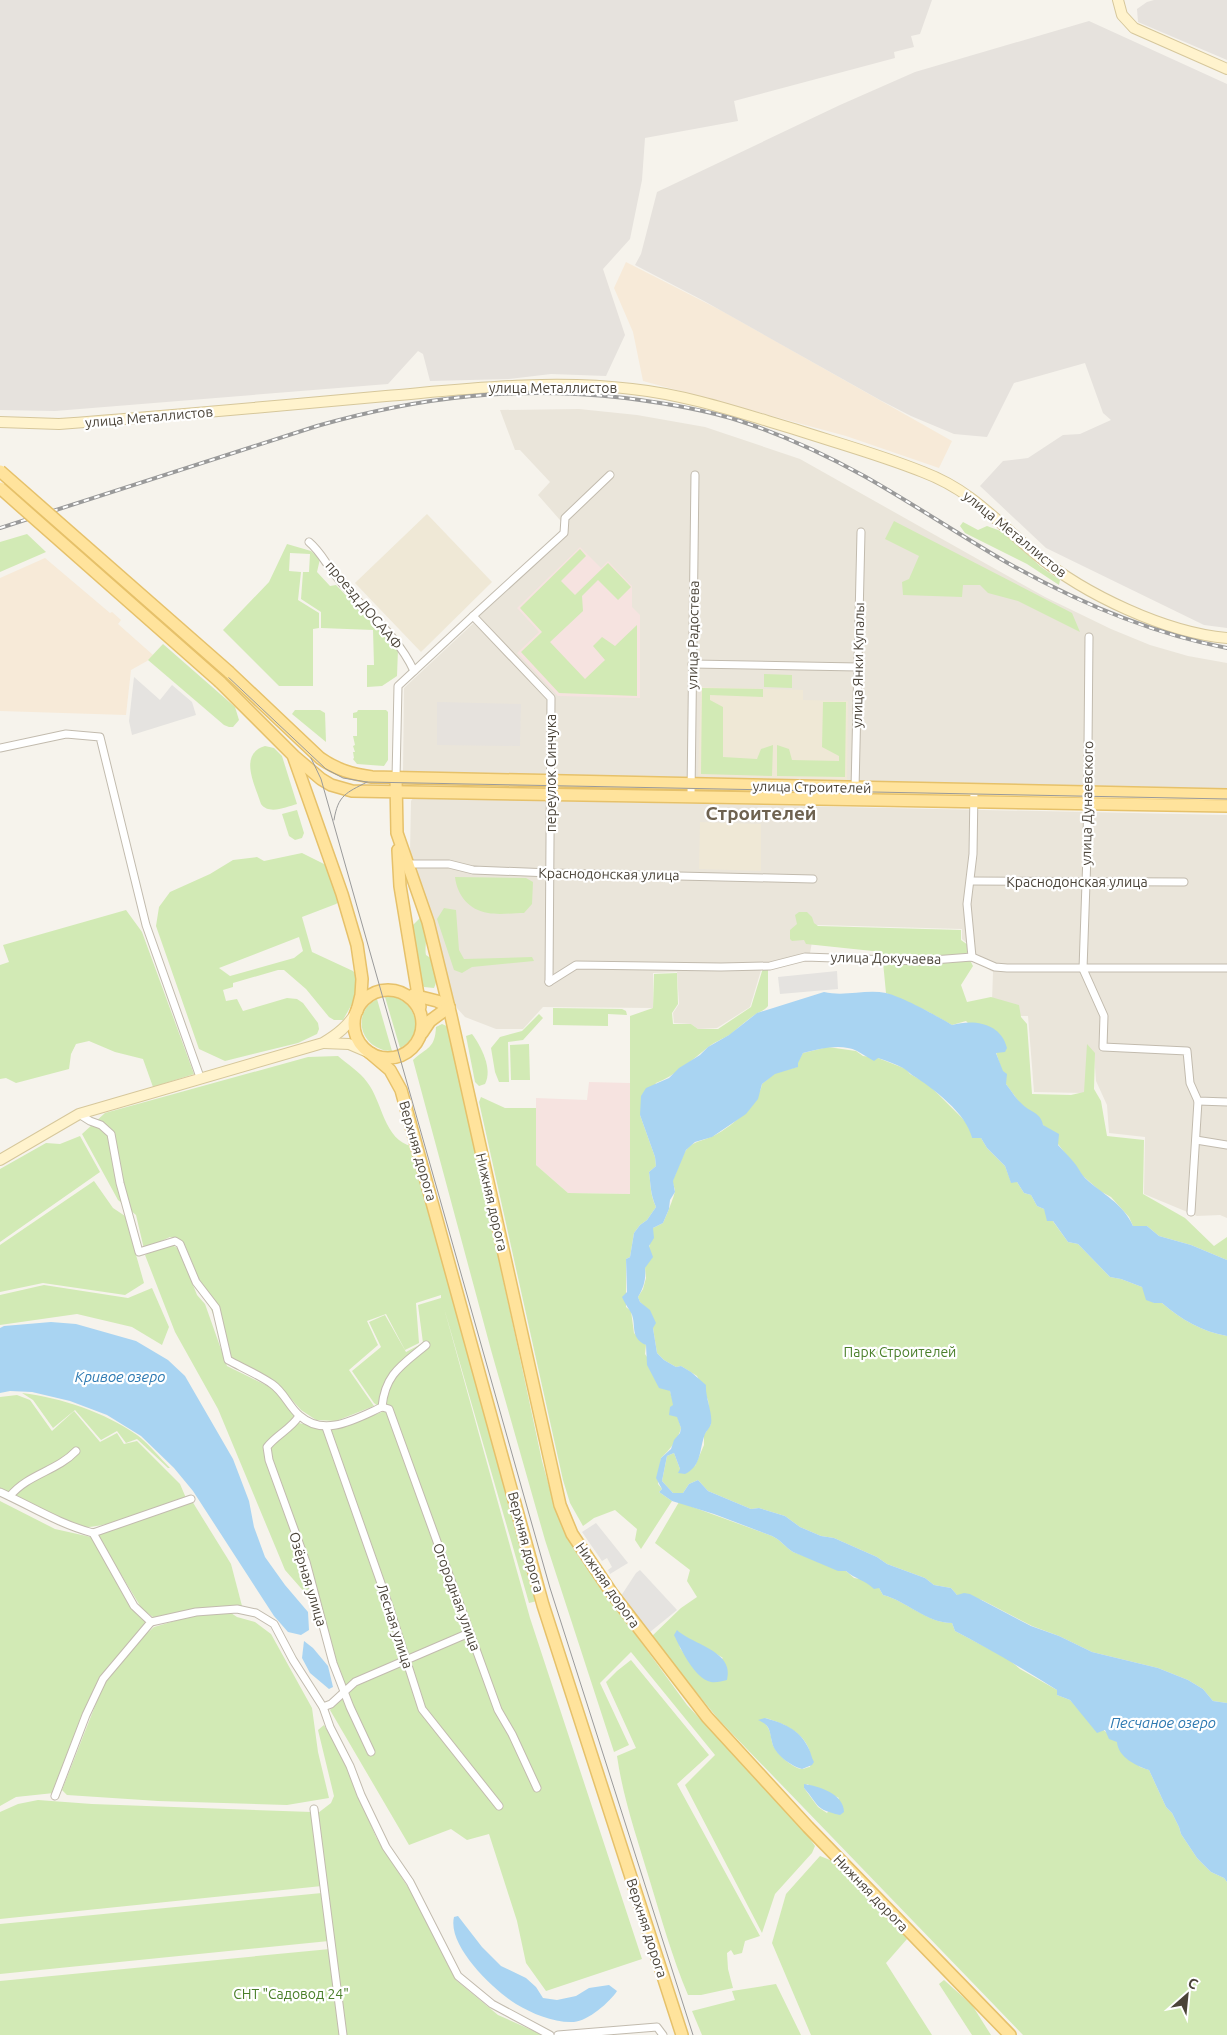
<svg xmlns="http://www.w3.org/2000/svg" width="1227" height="2035" font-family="Ubuntu,sans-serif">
	<rect width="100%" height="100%" fill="#f6f3ec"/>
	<g fill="#eae5da">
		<path d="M579,409L637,415L705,427L800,459L1045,597L1111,629L1150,645L1188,656L1227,663V793L407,775L403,772L404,688L479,618L477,616L567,528L538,495L550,482L520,450H515L500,410Z"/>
		<path d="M413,798L1227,815V1218L1220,1215L1197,1216L1144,1194L1145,1137L1109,1133L1107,1105L1096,1081L1094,1053L1084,1093L1034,1092L1028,1016H1017L992,1002L993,972L971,959L968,954L969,945L962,939V929L818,925L815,926L810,953L806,959L762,967L750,1007L717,1028L698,1029L691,1024L674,1023L673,1013L679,1004L677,972L653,973V1008L543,1007L523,1029H496L465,1017L455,1006L433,920L410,853L411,801Z"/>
	</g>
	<g fill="#f7ead8">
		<path d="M626,262L724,312L952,441L939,468L846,436L643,381L633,332L614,288Z"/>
		<path d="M45,558L110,613L112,612L121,620L118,624L153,655L147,661L131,670L126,715L0,711V578Z"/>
	</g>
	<g fill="#e6e2dd">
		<path d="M0,0H932L920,34L911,36L914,47L894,52L895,58L734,101L738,121L645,138L642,180L630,239L603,269L625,335L606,376L551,374L509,379L430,381L423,354L418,351L388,384L55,411L0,410Z"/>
		<path d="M1154,0H1227V60L1138,22L1137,9L1147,2Z"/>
		<path d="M1089,21L1227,84V628L1204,625L1046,548L980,486L1003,461L1028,458L1063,435L1080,434L1111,420L1103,413L1085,363L1014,383L987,437L954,434L911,416L880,400L704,301L635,265L641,254L657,192L840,105L915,72Z"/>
		<path d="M437,702L521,704L520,746L437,745Z"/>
	</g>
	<g fill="#efe8d6">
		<path d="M427,514L492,582L421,652L355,583Z"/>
		<path d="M701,687L803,690V700L848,701L847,780L698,776Z"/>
		<path d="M700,822L761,824V871L699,869Z"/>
	</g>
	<g fill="#f6e3e0">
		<path d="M580,547L601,568L608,561L632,586V607L640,615V698L558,696L517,653L539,632L517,608Z"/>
		<path d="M589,1082L630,1083L631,1194L568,1193L536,1165V1098L587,1100Z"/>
	</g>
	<g fill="#d2eab5" fill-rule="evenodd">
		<path d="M894,521L1072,613L1080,632L1018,601L988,593L980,585H963L962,597L903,595L902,582L909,579L919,556L885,539Z"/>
		<path d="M963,522L978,530L987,526L1006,533L1014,542L1041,567L1060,580L1059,585L1027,564L965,533L960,526Z"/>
		<path d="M27,534L46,552L0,572V542Z"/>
		<path d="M287,544L311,551L320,559L317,572L330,586L336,585L398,649L397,676L382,686L367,687V665H374L373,630L321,628V612L301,599L303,572H309L310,554L290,553L289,571L301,572L298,600L319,613V628L313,629V686H279L223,630L269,582Z"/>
		<path d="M580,549L586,556L561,581L575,595L608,563L631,587L618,600L598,580L582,596L583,611L550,642L585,679L605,660L593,646L602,637L615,646L637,625V696L559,693L521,652L542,632L520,608Z"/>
		<path d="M163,644L235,707L239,720L233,727H229L224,725L148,660Z"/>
		<path d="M764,674L792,675V688L764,687Z"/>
		<path d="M702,688L763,689V697L710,695V700L723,707V757L757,759L761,749L773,745L772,776L701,774Z"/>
		<path d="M823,702H846L845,777L777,776V745L789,749L792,760L839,761V756L822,747Z"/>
		<path d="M295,710H320L325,713L326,742L292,714Z"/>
		<path d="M358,710H386L388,712V760L384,766L357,764L353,759L354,758L353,752H355L353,746L355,745L353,736H357V718H353V713L357,712Z"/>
		<path d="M265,746L274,748L282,756L297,804C286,807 269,815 261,804C255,785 238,754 265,746Z"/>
		<path d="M297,810L304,833L302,838L295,840L289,836L282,814Z"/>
		<path d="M302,853L328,866L340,901L336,904L302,917L312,952L353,971L359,979L357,995L343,1020H334L329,1017L306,989L284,970H278L233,983V987L223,990L226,1001L237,999L243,1011L287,998L297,999L303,1003L318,1023L319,1029L317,1034L298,1043L225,1061L199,1049L156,926L159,907L170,892L210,874L233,860L257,857L264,861ZM299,937L303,951L294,958L230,976L219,968Z"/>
		<path d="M455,877L526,878L533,882L532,904L524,913C513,913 499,915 488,913C469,910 457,895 455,877Z"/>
		<path d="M444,908L456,910L459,950L464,959L532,957L534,961L472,967L462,973L454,970L437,919Z"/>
		<path d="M126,910L142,932L194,1074L153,1087L143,1059L115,1052L89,1041L76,1044L71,1054L69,1069L16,1083L6,1078L0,1079V965L9,962L3,945Z"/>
		<path d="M799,912H807L812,917L814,923L818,926L961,930V940L968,945L967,954L973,966L961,985L967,1002L991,997L1019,1005L1021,1017L1027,1024L1032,1094L1071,1095L1084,1092L1087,1044L1095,1053L1094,1089L1101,1101L1107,1136L1144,1140L1143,1194L1185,1218L1214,1246L1227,1237V1260L1191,1245L1159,1236L1147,1226H1133L1129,1217L1111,1197L1100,1191L1083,1176L1043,1125L1019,1102L1006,1084L996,1052L966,1021L952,1025L925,1010L886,993L882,952L806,944L804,940L792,941L790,939V930L797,924L795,915Z"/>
		<path d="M420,918C431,927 424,943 426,955L432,959C435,968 439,979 434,988L424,987L420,981L412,926Z"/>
		<path d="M763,968H768V1006C764,1011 761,1011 756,1014C747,1020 739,1027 731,1034C723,1039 714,1042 707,1048C692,1060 673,1077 656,1083L640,1115L655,1157L656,1166L649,1172C651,1186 650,1194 656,1207L647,1220L640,1225L634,1233L630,1257L626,1259V1307L631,1311L634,1333L646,1345L645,1354L670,1391L681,1428C679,1438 669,1451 661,1458L658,1484L662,1489L659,1492L672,1501L641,1549L635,1540L637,1529L615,1510L594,1518L583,1526L570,1503L563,1480L479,1102L481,1097L505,1108H536V1165L568,1193L630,1194V1016L653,1008L654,974L677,973L678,1004L672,1013L673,1024H691L698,1029H718L751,1007Z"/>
		<path d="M391,996C417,1002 426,1035 400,1048L385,997Z"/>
		<path d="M377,999L392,1051C362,1051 349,1014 377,999Z"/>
		<path d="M553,1008L622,1009L626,1011L627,1015L608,1014V1026L553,1025Z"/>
		<path d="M539,1014L543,1018L523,1040L508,1042L509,1082H499L495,1072L491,1048L500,1037L522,1031Z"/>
		<path d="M442,1024L449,1027L542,1461L554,1504L567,1537L579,1557L687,1705L804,1830L815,1846L812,1853L775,1894L762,1933L685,1785L715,1755L631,1652L600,1683L629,1745L614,1752L545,1540L491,1350L413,1060C427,1047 435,1049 436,1027Z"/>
		<path d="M472,1034C481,1046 493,1069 485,1084L479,1086L475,1082L466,1036Z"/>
		<path d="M529,1044L530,1080H511L510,1045Z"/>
		<path d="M828,1047L856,1051L863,1056L878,1058L906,1069L910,1074L928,1084L964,1120L971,1130L972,1138H981L987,1148L1005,1166L1011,1182H1017L1024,1193L1031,1195L1037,1206L1044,1209L1068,1242L1078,1244L1110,1277L1121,1279L1142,1287L1154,1303H1162C1180,1319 1203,1332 1227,1336V1703L1213,1701L1203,1689L1188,1680L1158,1668L1092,1652L1059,1636L1032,1626L982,1600L957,1595L951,1588L934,1585L925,1578L887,1564L877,1557L834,1538L821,1536L800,1527L785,1516L759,1508L751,1509L708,1491L698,1480L689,1484L683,1493H673L662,1481L667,1456L674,1453L680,1469L695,1466L704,1445V1435L711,1424L708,1400L697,1376L681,1366L676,1367L664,1360L657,1353L653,1328L644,1306L640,1302L638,1297L643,1289L646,1278L645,1268L653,1228L663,1223C666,1217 674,1197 675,1191C675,1187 672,1184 673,1180C676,1174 683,1153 687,1149C694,1141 702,1141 711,1137C728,1130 759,1104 762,1084L775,1073L797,1067V1063L803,1053Z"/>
		<path d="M338,1056C347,1064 360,1072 367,1082C382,1100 384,1141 412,1146L537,1601L529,1603L444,1308L530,1618L642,1959L546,1991L526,1963L517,1921L489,1834L467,1840L451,1829L409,1845L330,1710L346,1693L321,1611L285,1570L218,1409L175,1332L145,1255L167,1242L179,1249L197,1295L205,1304L227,1366L276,1390L299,1423L330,1430L385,1411L374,1403L352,1371L381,1347L369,1322L385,1315L406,1352L423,1343L418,1305L441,1298V1295L416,1303L419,1343L405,1350L386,1314L367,1321L378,1345L349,1370L374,1406L336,1421L316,1420L301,1410L276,1382L234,1366L185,1245L178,1239L170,1237L144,1249L136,1215L118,1200L82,1134L105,1113L308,1057Z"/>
		<path d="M80,1136L100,1172L0,1242V1169L46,1143L60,1144Z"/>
		<path d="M94,1181L113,1208L125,1216L144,1283L125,1295L43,1283L0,1292V1245Z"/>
		<path d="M44,1285L128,1298L152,1288L169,1327L162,1345L132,1327L77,1314L0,1325V1295Z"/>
		<path d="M22,1393C62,1398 104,1412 137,1435C149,1444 160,1458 170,1468H168L137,1439L126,1443L117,1431L101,1440L75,1410L53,1428L33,1400Z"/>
		<path d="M17,1395L30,1400L52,1431L74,1411L100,1442L117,1433L124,1444L137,1441L180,1484L186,1498C159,1507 113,1526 87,1527C60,1528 22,1502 0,1489V1397Z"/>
		<path d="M0,1501L55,1529L91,1537L147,1622L101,1676L54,1793L16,1797L0,1806Z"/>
		<path d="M192,1501L231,1564L242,1606L157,1620L142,1609L97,1535L101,1532Z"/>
		<path d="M679,1502L772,1536C781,1540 785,1547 793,1552L846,1571L854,1578L866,1580L874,1588H879L883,1595C907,1601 927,1623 952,1623L955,1631L1008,1659L1020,1669L1057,1690V1695L1070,1700L1079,1710L1118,1742L1140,1767L1149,1770L1166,1807L1172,1813L1179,1827L1181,1834L1197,1858L1211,1872L1224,1878L1227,1882V2035H1023L719,1720L651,1637L681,1608L697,1597L687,1581L690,1570L655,1543ZM677,1631C691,1642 708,1648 723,1658L701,1676L680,1648ZM765,1718C788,1724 816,1739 810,1767C808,1767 804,1769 802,1769C793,1769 773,1751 772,1742C770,1732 771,1732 765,1723ZM807,1784L839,1798L827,1813L818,1807L804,1788Z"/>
		<path d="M231,1613L237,1617L255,1622L271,1634L312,1708L318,1752L329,1798L287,1805L158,1801L67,1795L62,1790L106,1678L144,1636L154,1627L192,1616Z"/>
		<path d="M631,1660L709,1755L677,1784L760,1936L745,1941L742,1953L734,1955L731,1950L727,1953L728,1969L733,1988L701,1995H688C672,1957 661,1917 649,1878C637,1838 623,1798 617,1756L636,1748L606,1682L617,1671Z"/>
		<path d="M324,1725L341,1754L376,1837L411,1892L456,1980L498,2015L543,2035H346L318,1813L331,1803L334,1796L318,1730Z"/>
		<path d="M38,1800L92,1804L312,1812L322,1886L0,1919V1812L18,1804Z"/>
		<path d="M820,1856L835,1862L907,1939L886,1963L932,2035H811L772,1943L786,1894Z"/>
		<path d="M322,1893L329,1941L0,1974V1924Z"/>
		<path d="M330,1949L341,2035H0V1981Z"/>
		<path d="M944,1980L972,2005L991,2035H972L939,1984Z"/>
		<path d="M776,1984L801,2035H702L692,2011L735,2000L732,1991Z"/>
	</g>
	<g fill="#e5e3e0">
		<path d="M134,677L160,700L172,685L192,702L196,715L132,735L129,721Z"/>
		<path d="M837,971L838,989L780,994L778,977Z"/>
		<path d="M596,1523L628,1563L610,1574L608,1570L612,1567L607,1558L602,1561L582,1532Z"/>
		<path d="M640,1570L677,1610L650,1632L622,1601L621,1596L636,1573Z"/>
	</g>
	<g fill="#a9d4f2">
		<path d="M824,992C845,997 865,989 886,993C903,997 937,1016 952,1025C974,1019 1001,1023 1007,1048L1005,1052L996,1053L1003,1071L1007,1074L1006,1084C1011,1090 1015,1098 1021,1103C1029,1112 1041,1112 1043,1125L1059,1134L1058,1145C1064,1152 1071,1158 1076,1165C1079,1169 1081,1174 1085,1178C1102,1194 1123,1203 1133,1226H1147L1159,1236L1191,1245L1227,1260V1336C1203,1332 1180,1319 1162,1303H1154L1146,1300L1142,1287L1121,1279L1110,1277L1078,1244L1068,1242L1053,1221H1047L1044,1209L1037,1206L1031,1195L1024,1193L1017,1182L1011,1183L1005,1166L987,1148L981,1138H972C967,1114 933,1088 912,1075C909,1073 907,1070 903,1068C896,1064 887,1061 878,1058L874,1061C868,1058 863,1054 857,1051C841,1043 819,1049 803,1053L798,1063V1067L775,1074L762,1084L758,1099L746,1114L712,1137L695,1142L686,1150L673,1181L675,1192L670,1200L669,1209L663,1223L653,1228L654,1238L649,1246L653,1257L645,1268C646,1279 644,1287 638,1297L640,1302L650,1310L656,1323L653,1328L657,1353L664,1360L676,1367L681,1366L691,1372L706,1385C705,1397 713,1413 711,1424C710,1428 706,1431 705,1434C699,1449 702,1466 685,1474L678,1473L680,1469L674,1453L667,1456L662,1481L673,1493H683L689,1484L698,1480L708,1491L751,1509L759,1508L785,1516L800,1527L821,1536L834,1538L877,1557L887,1564L925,1578L934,1585L951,1588L957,1595L964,1593L970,1594L1031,1626L1059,1636L1092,1652L1158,1668L1188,1680L1203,1689L1213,1701L1227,1703V1882L1224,1878L1211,1872L1197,1858L1181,1834L1179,1827L1172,1813L1166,1807L1149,1770C1136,1766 1118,1757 1117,1742L1109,1739L1105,1730L1097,1733L1070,1700L1057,1695V1690C1023,1669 990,1649 955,1631L952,1623C926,1623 907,1601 883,1595L879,1588L874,1589C865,1580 855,1579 846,1571H838L793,1552C785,1547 781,1540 772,1536L714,1514L672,1501L659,1492L662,1489L656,1478L661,1458L671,1449L674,1440L680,1433L681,1428L677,1417L669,1415L670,1407L673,1405L670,1391L659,1388L647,1365L646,1345C628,1337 638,1323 630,1311C627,1306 624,1302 622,1297L627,1292L626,1259L630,1257L634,1233L640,1225L647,1220L656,1207C650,1193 651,1186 649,1172L656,1166L655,1157L640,1115L641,1096L646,1088L669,1078L679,1068L700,1055L708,1047L729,1035L757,1013Z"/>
		<path d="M51,1322L76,1324L136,1341L168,1360L185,1376L233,1459L249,1501L254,1527L265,1557L285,1585L308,1612L309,1630L301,1635L288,1632L274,1616L193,1491L174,1468L141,1436L107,1415L70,1401L32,1392L10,1391L0,1393V1328L4,1326Z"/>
		<path d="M677,1630C693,1645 735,1651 727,1680C722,1681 716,1683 711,1682C694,1678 681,1649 674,1635Z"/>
		<path d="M304,1641L313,1648L328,1666L333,1687L329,1689L310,1673L302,1658Z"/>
		<path d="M765,1718C783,1723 799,1729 808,1747C811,1752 811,1757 814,1762L812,1765L802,1769C791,1766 774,1754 772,1742C769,1730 771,1726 758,1720Z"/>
		<path d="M804,1784C819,1786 844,1794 844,1812L840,1815C814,1809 820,1806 804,1788Z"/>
		<path d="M458,1916L482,1947L501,1966L526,1978L536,1987L543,1998L557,2000L576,1996L589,1988L609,1985L617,1991C610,2002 588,2021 574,2022C554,2023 533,2014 516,2004C494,1990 447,1946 454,1917Z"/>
	</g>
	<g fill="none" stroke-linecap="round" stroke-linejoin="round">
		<defs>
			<g id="street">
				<path d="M309,542C321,552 326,564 335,575C361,608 396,632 414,671"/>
				<path d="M1089,637L1087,854L1083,969L1104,1016L1103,1047L1187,1051L1190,1083L1198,1101L1227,1102"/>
				<path d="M692,664L858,667"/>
				<path d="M0,748L66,734L100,737L146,925L200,1077"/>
				<path d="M396,778L398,686L473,616"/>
				<path d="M855,789L861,532"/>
				<path d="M691,795L695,475"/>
				<path d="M407,864H449L473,870L550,873L813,879"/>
				<path d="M971,881L1184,882"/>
				<path d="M972,957L967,904L973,854L974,790"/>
				<path d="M549,982L576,965L721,967L770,966L805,957L920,961L972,957L995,967L1007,968H1227"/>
				<path d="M549,982L551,698L473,616L564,533L565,518L610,475"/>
				<path d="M79,1114L90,1121L101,1125L111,1134L120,1183L139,1252L175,1241L180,1244L196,1282L216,1308L228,1360C243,1368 259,1375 272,1384C284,1392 289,1407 300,1416C325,1438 357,1418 382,1407C385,1374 402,1365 426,1345"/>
				<path d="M1196,1140L1227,1145"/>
				<path d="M1191,1212L1198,1101"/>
				<path d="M382,1407L389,1409L498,1710L512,1734L537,1788"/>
				<path d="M299,1416C291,1429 276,1435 267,1447L269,1460L306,1562L333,1663L350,1707L371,1752"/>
				<path d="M326,1427L389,1606L422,1709L499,1806"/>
				<path d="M0,1492C31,1506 59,1524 93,1533"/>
				<path d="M10,1496C28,1474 57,1471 76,1451"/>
				<path d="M151,1622L196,1612L237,1609L256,1613L274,1624L293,1660L323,1707L330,1727L350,1766L361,1795L386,1847L410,1882L458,1976L492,2004L550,2035"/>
				<path d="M323,1707L331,1704L355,1682L469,1633"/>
				<path d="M55,1796L86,1715L103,1679L151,1622L134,1606L93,1533L191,1499"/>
				<path d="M314,1809L343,2035"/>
				<path d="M558,2035L657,2027L663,2035"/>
			</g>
			<g id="secondary">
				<path d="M1118,0L1122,15L1134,28L1227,69"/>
				<path d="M0,422L59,424C168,416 277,406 386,396C468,389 550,379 632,389C688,395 740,413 794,429C837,443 881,455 923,472C973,491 997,522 1037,555C1084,594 1166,633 1227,638"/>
				<path d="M324,1043L349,1044L370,1053"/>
				<path d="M0,1160L79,1114L323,1043C338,1034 348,1026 357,1011"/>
			</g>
			<g id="primary">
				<path d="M229,672L320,758C337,770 352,774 372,777L1227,795"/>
				<path d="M220,682L294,756L321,779L331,785L352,791L1227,806"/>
				<path d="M294,758L342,894L357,945L362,979L361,995L357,1011"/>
				<path d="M396,778L397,833L428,922L451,1016L560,1505L572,1534L611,1592L707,1717L808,1827L1010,2035"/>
				<path d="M398,850L400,886L420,1007"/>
				<circle cx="388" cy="1024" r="34"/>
				<path d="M413,995L437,1001L449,1007"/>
				<path d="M422,1033L430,1021L449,1007"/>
				<path d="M370,1053L390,1070L401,1090L543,1605L682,2035"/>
			</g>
		</defs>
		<use href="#street" stroke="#c2bbae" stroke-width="9"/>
		<use href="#secondary" stroke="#d6c79b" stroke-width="12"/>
		<use href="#primary" stroke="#e6c16a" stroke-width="14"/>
		<use href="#street" stroke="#fff" stroke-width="7"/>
		<use href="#secondary" stroke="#fff3cd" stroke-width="10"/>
		<use href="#primary" stroke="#ffe39c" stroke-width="11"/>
		<g stroke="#9a9a9a" stroke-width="1">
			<path d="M0,477L226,675L326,769L343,778L367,782L1227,799"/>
			<path d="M311,758L321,779L550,1588L693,2035"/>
			<path d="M334,820C338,795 346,793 367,782"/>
		</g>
		<defs>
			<path id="rail" d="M0,528L317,426C423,396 516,386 625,398C664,403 703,409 740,421C783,435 824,454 864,476C912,503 958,534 1006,562C1075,601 1148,633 1227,648"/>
		</defs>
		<use href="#rail" stroke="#9a9a9a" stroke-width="4"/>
		<use href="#rail" stroke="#fff" stroke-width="2" stroke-dasharray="5.5" stroke-linecap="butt"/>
		<defs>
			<g id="primary-bridge">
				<path d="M0,471L229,672"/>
				<path d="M0,488L220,682"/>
			</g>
		</defs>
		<use href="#primary-bridge" stroke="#e6c16a" stroke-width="14" stroke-linecap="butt"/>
		<use href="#primary-bridge" stroke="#ffe39c" stroke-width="11"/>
	</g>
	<g text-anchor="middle" stroke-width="4.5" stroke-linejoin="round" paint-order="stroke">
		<g font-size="14" fill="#4b4439" stroke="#fff">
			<text x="553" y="393">улица Металлистов</text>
			<text transform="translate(149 417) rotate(-5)" y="5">улица Металлистов</text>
			<text transform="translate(1015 534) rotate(39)" y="5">улица Металлистов</text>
			<text transform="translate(364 605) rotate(50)" y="5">проезд ДОСААФ</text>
			<text transform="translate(693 635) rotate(-89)" y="5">улица Радостева</text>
			<text transform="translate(858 665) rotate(-89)" y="5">улица Янки Купалы</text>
			<text transform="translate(551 773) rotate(-90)" y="5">переулок Синчука</text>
			<text transform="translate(812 787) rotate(1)" y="5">улица Строителей</text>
			<text transform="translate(1087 803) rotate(-89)" y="5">улица Дунаевского</text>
			<text transform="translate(609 874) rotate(1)" y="5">Краснодонская улица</text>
			<text x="1077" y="887">Краснодонская улица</text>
			<text transform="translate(886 958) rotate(1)" y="5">улица Докучаева</text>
			<text transform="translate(418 1151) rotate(74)" y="5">Верхняя дорога</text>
			<text transform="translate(492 1202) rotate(77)" y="5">Нижняя дорога</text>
			<text transform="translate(526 1542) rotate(75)" y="5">Верхняя дорога</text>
			<text transform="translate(308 1579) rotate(73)" y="5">Озёрная улица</text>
			<text transform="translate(608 1585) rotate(55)" y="5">Нижняя дорога</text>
			<text transform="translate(457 1597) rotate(70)" y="5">Огородная улица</text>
			<text transform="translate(395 1626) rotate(72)" y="5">Лесная улица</text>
			<text transform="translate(871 1893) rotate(46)" y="5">Нижняя дорога</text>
			<text transform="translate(647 1928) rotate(72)" y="5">Верхняя дорога</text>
		</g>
		<g font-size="14" fill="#4a7f2a" stroke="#fff">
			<text x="900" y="1357">Парк Строителей</text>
			<text x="291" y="1999">СНТ "Садовод 24"</text>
		</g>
		<g font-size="15" font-style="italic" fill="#2e7ab2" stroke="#fff">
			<text x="120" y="1382">Кривое озеро</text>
			<text x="1163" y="1728">Песчаное озеро</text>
		</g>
		<g font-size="19" font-weight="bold" fill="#6e6250" stroke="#fff">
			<text x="761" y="820">Строителей</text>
		</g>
	</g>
	<g transform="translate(1187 1995) rotate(27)" stroke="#ffffff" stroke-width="4" paint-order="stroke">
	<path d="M0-4L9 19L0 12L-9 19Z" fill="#4b4439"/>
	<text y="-8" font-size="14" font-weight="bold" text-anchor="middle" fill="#4b4439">С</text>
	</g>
</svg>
